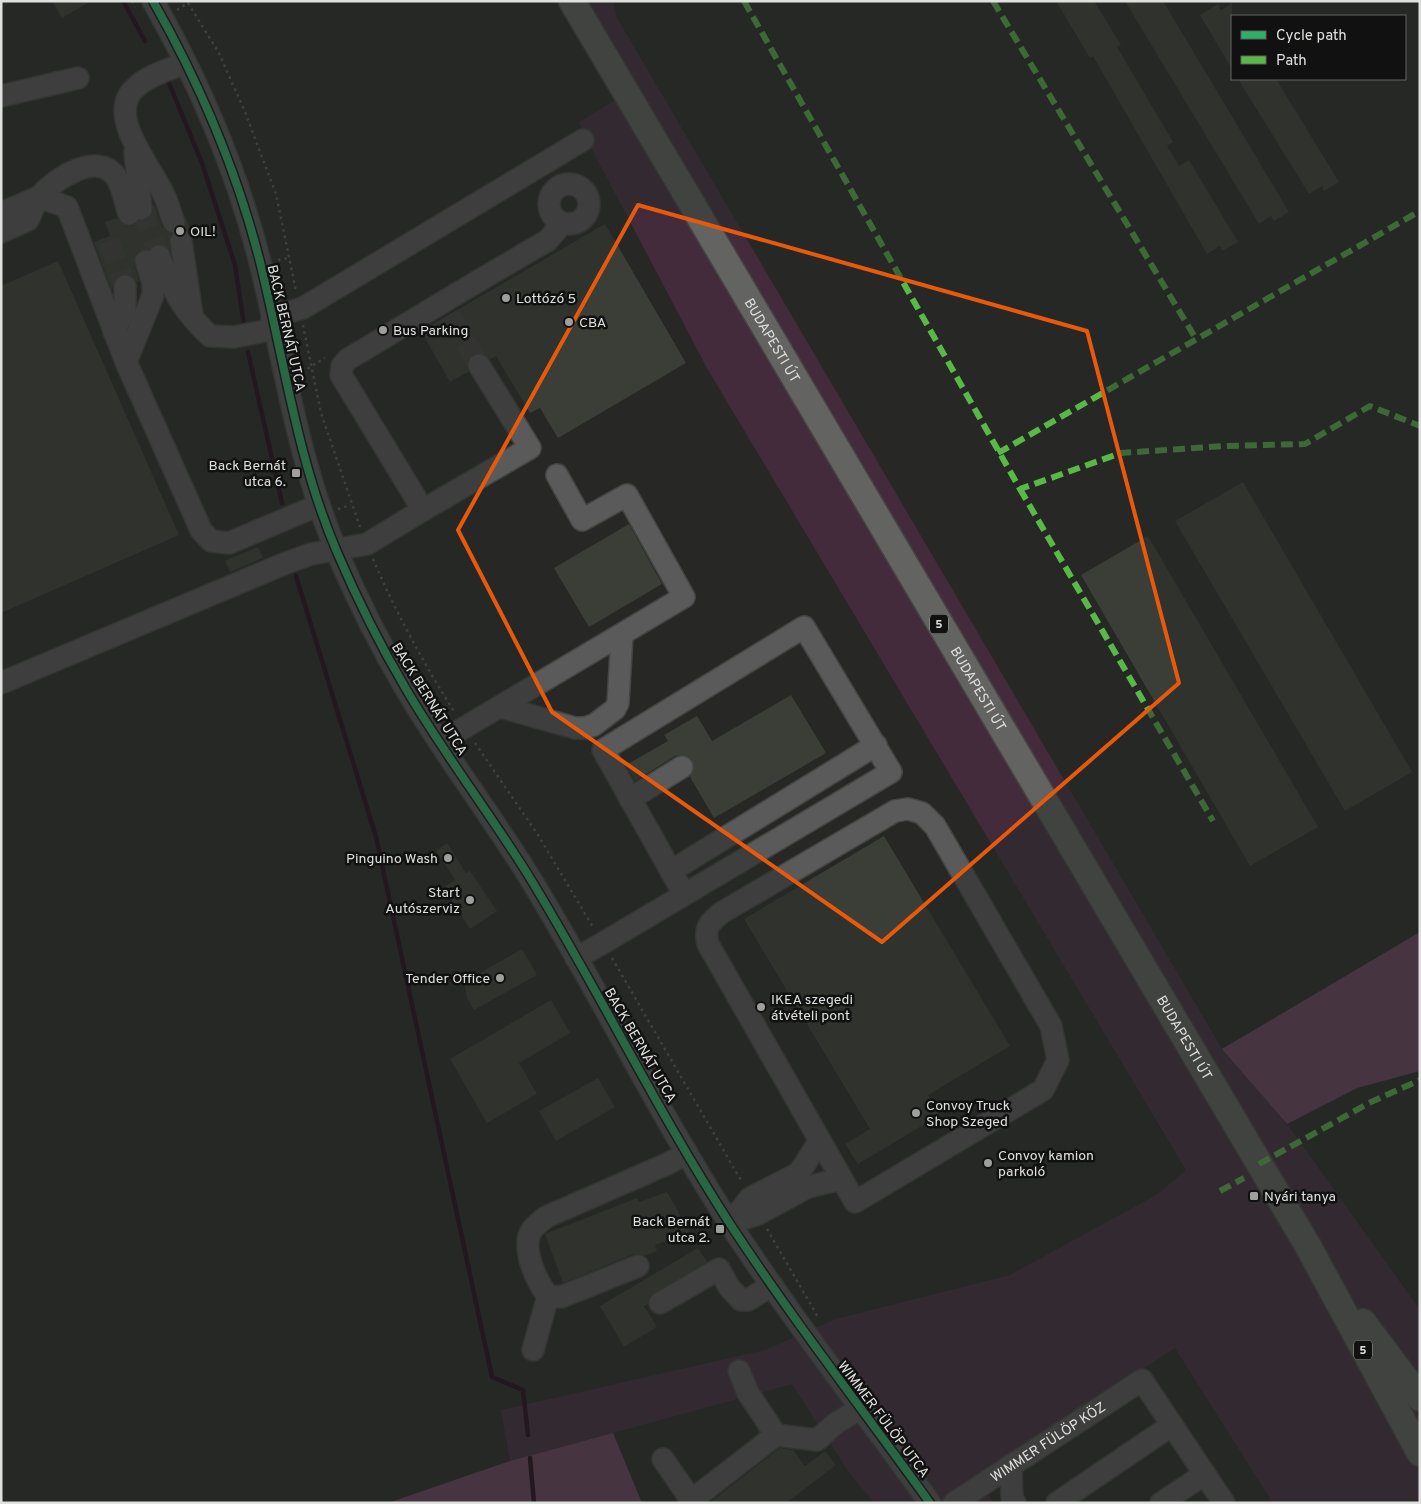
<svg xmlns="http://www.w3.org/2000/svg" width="1421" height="1504" font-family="Overpass,sans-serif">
	<rect width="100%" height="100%" fill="#272826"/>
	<path fill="#442b3c" d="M587,1H613L617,18L1222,1049L1287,1124L1420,1310V1503H1273L1175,1348L976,1476L994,1503H874L848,1471L792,1384L510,1461L501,1410L765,1350L836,1319L1010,1275L1158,1194L1186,1170L707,368L596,157L579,122L636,88Z"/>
	<g fill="#6d4560">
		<path d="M1420,932V1071L1357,1088L1287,1124L1222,1049Z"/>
		<path d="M613,1433L642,1503H388L510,1461Z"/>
	</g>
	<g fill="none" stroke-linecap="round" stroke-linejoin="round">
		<g stroke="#210419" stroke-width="4.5">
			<path d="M123,1L145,41"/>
			<path d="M169,83L202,163L235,265L244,325"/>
			<path d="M248,352L282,503"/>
			<path d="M296,576L376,837L492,1377L523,1390L528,1435"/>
			<path d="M530,1458L534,1503"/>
		</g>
	</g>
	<g fill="#3a3e36">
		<path d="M52,1H91L62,18Z"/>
		<path d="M1056,1H1094L1121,45L1117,47L1173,142L1167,146L1179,166L1189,160L1238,242L1222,251L1220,246L1207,254L1093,56L1090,58Z"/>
		<path d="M1125,1H1163L1289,212L1274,221L1271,216L1259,224Z"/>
		<path d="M1232,3V69L1200,15L1218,4L1221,10Z"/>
		<path d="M1238,79H1276L1339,182L1324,191L1322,186L1309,194Z"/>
		<path d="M154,204L162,227L171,234L170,250L160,244L137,252L134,264L139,281L137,282L131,275H119L114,280L112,291L94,242L110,236L105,222L117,218L126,226H133L139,221L149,219Z"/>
		<path d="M186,218L194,237L184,229Z"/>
		<path d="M605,224L686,363L558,438L540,408L530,413L496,356L490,359L484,354H473L468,360V372L450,382L421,331Z"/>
		<path d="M58,261L179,535L1,613V286Z"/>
		<path d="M1243,482L1412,772L1345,811L1175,521Z"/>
		<path d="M629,524L662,584L589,627L554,568Z"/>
		<path d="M1148,536L1318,827L1250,866L1081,575Z"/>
		<path d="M258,547L263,558L230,572L225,561Z"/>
		<path d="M791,695L826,753L714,818L690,777L694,766L688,756L682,755L675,756L635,781L626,765L668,741L664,735L697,716L712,741Z"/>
		<path d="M884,836L1010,1046L928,1095L940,1115L858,1164L845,1144L870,1129L744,919Z"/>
		<path d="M447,843L466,873L470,871L497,911L470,929L443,888L455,880L436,851Z"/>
		<path d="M522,949L537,975L474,1010L467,998L464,982Z"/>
		<path d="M551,1000L570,1033L519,1063L537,1094L487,1123L450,1059Z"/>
		<path d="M598,1078L615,1107L556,1141L539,1111Z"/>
		<path d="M667,1192L690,1232L655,1245L657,1251L644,1256L633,1254L563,1283L545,1234L637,1198L639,1202Z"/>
		<path d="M698,1248L707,1262L649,1296L648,1304L644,1306L657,1327L624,1347L600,1306Z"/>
		<path d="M780,1448L793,1450L805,1466L825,1451L836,1465L786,1503H709Z"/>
	</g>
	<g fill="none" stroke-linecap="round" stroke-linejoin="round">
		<g stroke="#434442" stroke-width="21" stroke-dasharray="21 11" stroke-linecap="butt">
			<path d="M141,209L159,256"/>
			<path d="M109,241L125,286"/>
			<path d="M449,315L479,365"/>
		</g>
		<defs>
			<g id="minor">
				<path d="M153,1C199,82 237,171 260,262C284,359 297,459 337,552C357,599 380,645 406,689C445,756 493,817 533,883C601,995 659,1114 730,1224C793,1320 863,1410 930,1503"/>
				<path d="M1,96L78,78"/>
				<path d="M135,152L141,209"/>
				<circle cx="569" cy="204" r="20"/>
				<path d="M1,213L39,197L67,207L126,362L201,530L211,541L229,543L319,505"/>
				<path d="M174,222C170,213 168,202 163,193C152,168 106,116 134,89C148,75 168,70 185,63"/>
				<path d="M1,232L28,220C32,212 35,202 40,196C55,179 98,150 116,177C123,187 125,203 129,214"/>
				<path d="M181,241L192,315"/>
				<path d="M159,256C173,291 182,310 210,336L234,337L275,329"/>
				<path d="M272,317L303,308L583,140"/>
				<path d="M114,332L125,310V286"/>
				<path d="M126,362L153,295V283L146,261"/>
				<path d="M423,510L530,448L479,365"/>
				<path d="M1,683L286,563L311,554L367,544L423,510L341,375L342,366L348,359C414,320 480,279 547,241L556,231L559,222"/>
				<path d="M501,707L575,728H585L594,725L615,709L618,703L622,635"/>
				<path d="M440,742L684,597L627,495L582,520L557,475"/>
				<path d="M630,799L682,767"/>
				<path d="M908,809L922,813L935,826L1051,1026L1058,1060L1043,1090L855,1202L708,944C704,928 709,923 721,913L895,811Z"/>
				<path d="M671,871L876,745"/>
				<path d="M576,958L603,943L891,772L804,627L603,750L684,894"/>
				<path d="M730,1223L758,1214L808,1187L841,1179"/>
				<path d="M730,1224L750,1198L799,1173L819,1142"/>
				<path d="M638,1266L561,1297L548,1296C537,1282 520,1247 532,1230C535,1225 542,1221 546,1217L667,1164L687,1153"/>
				<path d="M660,1303L719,1269L729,1287L741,1300H748L772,1285"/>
				<path d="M533,1350L548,1296"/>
				<path d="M739,1371L748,1393L776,1435L817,1440L836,1423L861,1408"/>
				<path d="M663,1459L691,1500"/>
				<path d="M1011,1465L1012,1498L1015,1503"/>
				<path d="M688,1503L776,1435"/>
				<path id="s1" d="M954,1503L1142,1380L1224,1503"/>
				<path d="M1057,1503L1172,1425"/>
				<path d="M1161,1503L1205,1474"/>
			</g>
			<g id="major">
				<path id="s2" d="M572,1L1308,1246L1420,1453"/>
				<path d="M1363,1322L1420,1398"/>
			</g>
		</defs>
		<use href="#minor" stroke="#444643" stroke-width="24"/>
		<use href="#major" stroke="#444643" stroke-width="29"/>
		<g stroke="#5c5d5c" stroke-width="2.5" stroke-dasharray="2.5 4" stroke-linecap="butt">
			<path d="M132,1L135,7"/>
			<path d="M177,10L188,3L219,53L245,112L276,194L296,291"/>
			<path d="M278,260L289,258"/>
			<path d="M303,325L321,413L360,527"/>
			<path d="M302,372L325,358"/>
			<path d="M338,509L351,505"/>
			<path d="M373,559C396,613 424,664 455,713"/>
			<path d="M475,743L538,835L593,927"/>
			<path d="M612,958L742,1182"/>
			<path d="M767,1229L818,1317"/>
		</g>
		<use href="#minor" stroke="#5a5a5a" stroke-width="21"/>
		<use href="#major" stroke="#636462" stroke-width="26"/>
		<g stroke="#58b947" stroke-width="6" stroke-dasharray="12 6" stroke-linecap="butt">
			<path d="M744,1L1020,489L1121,453L1224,446L1305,444L1370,406L1420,426"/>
			<path d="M993,1L1196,339"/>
			<path d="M998,453L1420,211"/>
			<path d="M1020,489L1213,821"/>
			<path d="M1259,1164L1371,1102L1420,1080"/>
			<path d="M1220,1191L1244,1178"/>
		</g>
		<defs>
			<path id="cycleway" d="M153,1C199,82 237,171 260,262C284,359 297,459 337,552C357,599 380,645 406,689C445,756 493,817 533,883C601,995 659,1114 730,1224C793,1320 863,1410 930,1503"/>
		</defs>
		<use href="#cycleway" stroke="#101110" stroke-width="11"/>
		<use href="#cycleway" stroke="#2db169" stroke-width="8"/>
	</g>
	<path d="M0 0H1421V1504H0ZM638,205L1087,331L1179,683L882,942L552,712L458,530Z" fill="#272826" fill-opacity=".55" fill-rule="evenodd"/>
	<path fill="none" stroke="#e8590c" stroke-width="4" stroke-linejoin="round" d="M638,205L1087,331L1179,683L882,942L552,712L458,530Z"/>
	<g fill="#9fa09e" stroke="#101110" stroke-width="2">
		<circle cx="180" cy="231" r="5"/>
		<circle cx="506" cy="298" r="5"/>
		<circle cx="569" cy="322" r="5"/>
		<circle cx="383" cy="330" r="5"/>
		<rect x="291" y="468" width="10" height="10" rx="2.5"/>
		<circle cx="448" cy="858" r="5"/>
		<circle cx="470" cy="900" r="5"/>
		<circle cx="500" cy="978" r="5"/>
		<circle cx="761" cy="1007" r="5"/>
		<circle cx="916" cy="1113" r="5"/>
		<circle cx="988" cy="1163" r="5"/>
		<rect x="1249" y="1191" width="10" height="10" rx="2.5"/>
		<rect x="715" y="1224" width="10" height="10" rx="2.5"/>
	</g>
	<g text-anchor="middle" stroke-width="5" stroke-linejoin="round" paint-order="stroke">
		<g fill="#101110" stroke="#a1a3a0" stroke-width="1">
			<rect x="930" y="614.5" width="18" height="19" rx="4"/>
			<rect x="1354" y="1340.5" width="18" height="19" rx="4"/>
		</g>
		<g font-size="12" font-weight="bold" fill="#dfe1de">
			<text x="939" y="628">5</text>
			<text x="1363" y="1354">5</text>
		</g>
		<g font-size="14" fill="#dfe1de" stroke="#101110" text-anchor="start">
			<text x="190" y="236">OIL!</text>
			<text x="516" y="303">Lottózó 5</text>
			<text x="579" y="327">CBA</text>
			<text x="393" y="335">Bus Parking</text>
			<text x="286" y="470" text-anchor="end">Back Bernát<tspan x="286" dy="16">utca 6.</tspan></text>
			<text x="438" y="863" text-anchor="end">Pinguino Wash</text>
			<text x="460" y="897" text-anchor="end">Start<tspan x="460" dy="16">Autószerviz</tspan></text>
			<text x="490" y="983" text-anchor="end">Tender Office</text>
			<text x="771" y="1004">IKEA szegedi<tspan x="771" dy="16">átvételi pont</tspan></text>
			<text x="926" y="1110">Convoy Truck<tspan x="926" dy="16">Shop Szeged</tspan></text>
			<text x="998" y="1160">Convoy kamion<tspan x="998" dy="16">parkoló</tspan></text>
			<text x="1264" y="1201">Nyári tanya</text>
			<text x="710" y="1226" text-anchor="end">Back Bernát<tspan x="710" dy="16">utca 2.</tspan></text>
		</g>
		<g font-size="14" fill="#dfe1de" stroke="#101110">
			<text transform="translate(287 328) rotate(77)" y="5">BACK BERNÁT UTCA</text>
			<text dy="5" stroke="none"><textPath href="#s2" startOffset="394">BUDAPESTI ÚT</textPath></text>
			<text dy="5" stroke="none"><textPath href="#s2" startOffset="799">BUDAPESTI ÚT</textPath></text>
			<text transform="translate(430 699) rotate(58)" y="5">BACK BERNÁT UTCA</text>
			<text dy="5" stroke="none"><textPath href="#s2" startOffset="1204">BUDAPESTI ÚT</textPath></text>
			<text transform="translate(641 1045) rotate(60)" y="5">BACK BERNÁT UTCA</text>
			<text transform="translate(884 1419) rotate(53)" y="5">WIMMER FÜLÖP UTCA</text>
			<text dy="5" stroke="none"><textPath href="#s1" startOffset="112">WIMMER FÜLÖP KÖZ</textPath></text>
		</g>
	</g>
	<rect width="1421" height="1504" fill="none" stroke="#dfe1de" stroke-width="5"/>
	<rect x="1231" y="15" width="175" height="65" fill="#101110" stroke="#636462"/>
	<rect x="1241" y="31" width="25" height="8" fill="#2db169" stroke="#636462"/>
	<text x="1276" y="40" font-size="15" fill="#dfe1de">Cycle path</text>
	<rect x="1241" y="56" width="25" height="8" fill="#58b947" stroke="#636462"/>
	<text x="1276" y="65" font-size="15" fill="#dfe1de">Path</text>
</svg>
